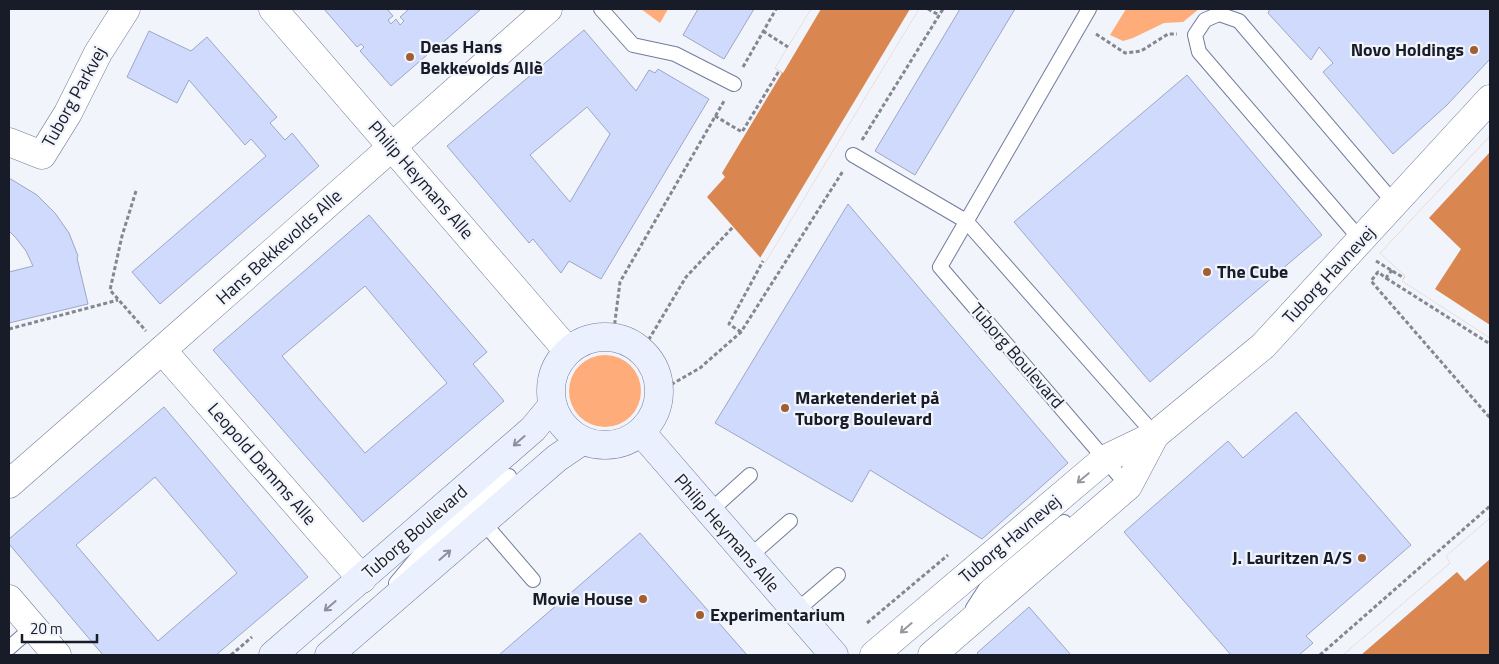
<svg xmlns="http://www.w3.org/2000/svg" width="1499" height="664" font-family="'Titillium Web',sans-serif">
	<rect width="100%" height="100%" fill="#f1f4fb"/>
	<g fill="#fead7a">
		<path d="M641,9H668L660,23Z"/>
		<path d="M1126,9H1199L1183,22L1164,23L1133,38L1123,41L1110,35Z"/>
		<circle cx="605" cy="391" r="36"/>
	</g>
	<g fill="#da8651">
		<path d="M811,9H919L765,263L707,197L725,177L722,173L782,73L775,68Z"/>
		<path d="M1490,136V338L1402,281L1405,276L1380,253Z"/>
		<path d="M1490,518V655H1343L1450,563L1446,556Z"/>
	</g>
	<g fill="#f1f4fb">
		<path d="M811,9H821L783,73L775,68Z"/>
		<path d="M910,9H919L765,263L760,258Z"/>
		<path d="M1490,136V152L1429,218L1461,249L1435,289L1490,325V338L1402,281L1405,276L1380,253Z"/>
		<path d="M1490,518V559L1465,581L1457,572L1361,655H1343L1450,563L1446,556Z"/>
	</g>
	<g fill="#cfdafd" stroke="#9ca7c7" fill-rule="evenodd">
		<path d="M324,9H387L393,16L388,20L391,24L396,19L400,25L404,21L400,17L409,9H481L431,53L427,48L424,51L427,55L391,86L360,51L364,47L361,44L357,47Z"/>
		<path d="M698,9H754L724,59L683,35Z"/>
		<path d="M960,9H1015L915,175L875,151Z"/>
		<path d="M1270,9H1490V59L1447,105L1393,154L1323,72L1333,63L1319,47L1311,60L1268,13Z"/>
		<path d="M584,30L636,91L649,70L655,73L658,69L709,99L601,279L569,261L561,273L533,239L529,243L447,146ZM587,107L610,134L570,202L530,155Z"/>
		<path d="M149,31L191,51L207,37L277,117L270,123L285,140L292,133L319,166L160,304L132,272L266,156L251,139L245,145L189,80L177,103L127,77Z"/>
		<path d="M1187,75L1322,235L1150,382L1014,222Z"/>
		<path d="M9,178L37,195L55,213L69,233L78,256L77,258L88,304L9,323V272L33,266L26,251L16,238L9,231Z"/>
		<path d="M848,204L1068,463L982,539L870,470L852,502L715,423Z"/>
		<path d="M369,215L487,352L473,364L504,401L363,522L213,350ZM365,286L447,383L365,453L282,356Z"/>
		<path d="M164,407L308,577L216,655H103L9,544V539ZM155,477L237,573L158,641L76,545Z"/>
		<path d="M1296,412L1411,545L1306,636L1313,643L1299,655H1231L1124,532L1228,441L1243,458Z"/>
		<path d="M640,533L747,655H499Z"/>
		<path d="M1029,607L1071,655H979L977,653Z"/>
	</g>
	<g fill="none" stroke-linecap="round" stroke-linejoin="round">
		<defs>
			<g id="lane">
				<path d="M601,9L633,45L675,54L734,84"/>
				<path d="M1089,9L940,267L1128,486"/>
				<path d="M853,155L966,221L1155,435"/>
				<path d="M1361,240L1199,52L1195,35L1205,20L1219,14L1239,21L1395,204"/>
				<path d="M709,512L750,475"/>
				<path d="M483,522L533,580"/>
				<path d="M749,557L790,521"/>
				<path d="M396,583L421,553L509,476"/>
				<path d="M973,608L986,588L1064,522"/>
				<path d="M796,611L838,575"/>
				<path d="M9,648L33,627"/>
			</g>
			<g id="street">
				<path d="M273,9L568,351"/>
				<path d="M9,142L42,155L68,113L98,53L126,9"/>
				<path d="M162,350L362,579"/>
				<path d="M9,484L162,350L548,9"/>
				<path d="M9,599L57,655"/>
				<path d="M874,655L1105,459L1155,435L1263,346L1490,99"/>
				<path d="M932,655L1128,486L1155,435"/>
			</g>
			<g id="secondary">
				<circle cx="605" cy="391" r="54"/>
				<path d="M641,432L834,655"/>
				<path d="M273,655L533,429L552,406"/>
				<path d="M329,655L557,458L582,441"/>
			</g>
		</defs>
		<use href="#lane" stroke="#727c9b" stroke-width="16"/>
		<use href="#street" stroke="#727c9b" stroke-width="29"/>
		<use href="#secondary" stroke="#727c9b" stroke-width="29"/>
		<g stroke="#848791" stroke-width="3" stroke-dasharray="4 2.5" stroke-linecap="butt">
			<path d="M928,9L939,15"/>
			<path d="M763,31L788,47"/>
			<path d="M1096,34L1125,53L1141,51L1168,34H1177"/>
			<path d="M743,67L776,9"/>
			<path d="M715,116L742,132L779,71"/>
			<path d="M862,140L943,9"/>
			<path d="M136,191L122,236L110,290L146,331"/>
			<path d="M1376,261L1404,278"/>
			<path d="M1392,270L1386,278L1378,272L1371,281L1490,418"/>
			<path d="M1386,278L1490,344"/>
			<path d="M9,329L118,300"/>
			<path d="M741,332L729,324L763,261"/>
			<path d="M613,337L620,282L724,101"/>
			<path d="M642,351L686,277L733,227"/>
			<path d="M660,391L700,368L741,332L843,171"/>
			<path d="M867,623L948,555"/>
			<path d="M231,655L252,637"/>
			<path d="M1320,655L1490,506"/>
		</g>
		<use href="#lane" stroke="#fff" stroke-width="14"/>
		<use href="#street" stroke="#fff" stroke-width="28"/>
		<use href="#secondary" stroke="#ebf0fe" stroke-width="28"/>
	</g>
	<defs><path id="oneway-shaft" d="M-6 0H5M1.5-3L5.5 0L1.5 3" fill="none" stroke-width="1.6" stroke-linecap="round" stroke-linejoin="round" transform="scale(1.25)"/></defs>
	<g stroke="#8c909e">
		<use href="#oneway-shaft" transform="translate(519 441) rotate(139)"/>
		<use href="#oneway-shaft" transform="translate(445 555) rotate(-41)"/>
		<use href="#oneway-shaft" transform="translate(330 606) rotate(139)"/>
	</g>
	<g stroke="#97989e">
		<use href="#oneway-shaft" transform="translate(1083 478) rotate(140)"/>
		<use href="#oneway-shaft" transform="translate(906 628) rotate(139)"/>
	</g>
	<g fill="#a25e30" stroke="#f1f4fb" stroke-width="2">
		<circle cx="1474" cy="50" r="5"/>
		<circle cx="410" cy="57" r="5"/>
		<circle cx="1207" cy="272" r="5"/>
		<circle cx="785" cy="408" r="5"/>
		<circle cx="1362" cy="558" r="5"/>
		<circle cx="643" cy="599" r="5"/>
		<circle cx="700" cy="615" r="5"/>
	</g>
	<g text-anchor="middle" stroke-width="4.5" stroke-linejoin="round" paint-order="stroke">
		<g font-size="18" font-weight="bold" fill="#181b28" stroke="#f1f4fb" text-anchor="start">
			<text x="420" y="53">Deas Hans<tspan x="420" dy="21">Bekkevolds Allè</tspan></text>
			<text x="1464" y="56" text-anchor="end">Novo Holdings</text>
			<text x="1217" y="278">The Cube</text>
			<text x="795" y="404">Marketenderiet på<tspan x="795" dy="21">Tuborg Boulevard</tspan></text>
			<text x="1352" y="564" text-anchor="end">J. Lauritzen A/S</text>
			<text x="633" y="605" text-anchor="end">Movie House</text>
			<text x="710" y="621">Experimentarium</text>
		</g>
		<g font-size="18" fill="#181b28" stroke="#f1f4fb">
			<text transform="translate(74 97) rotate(-61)" y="6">Tuborg Parkvej</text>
			<text transform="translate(421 180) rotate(49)" y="6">Philip Heymans Alle</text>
			<text transform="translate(279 247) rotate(-42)" y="6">Hans Bekkevolds Alle</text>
			<text transform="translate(1329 275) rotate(-47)" y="6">Tuborg Havnevej</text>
			<text transform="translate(1017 356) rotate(49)" y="6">Tuborg Boulevard</text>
			<text transform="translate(262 464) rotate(49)" y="6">Leopold Damms Alle</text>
			<text transform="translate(415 532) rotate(-41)" y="6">Tuborg Boulevard</text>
			<text transform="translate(727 533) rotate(49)" y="6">Philip Heymans Alle</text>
			<text transform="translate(1010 539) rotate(-40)" y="6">Tuborg Havnevej</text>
		</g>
	</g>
	<rect width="1499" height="664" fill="none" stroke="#181b28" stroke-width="20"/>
	<path d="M22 634v8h75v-8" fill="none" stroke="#181b28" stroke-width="2.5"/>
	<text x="30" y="634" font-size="15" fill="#181b28" stroke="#f1f4fb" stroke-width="4" paint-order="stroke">20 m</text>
</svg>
